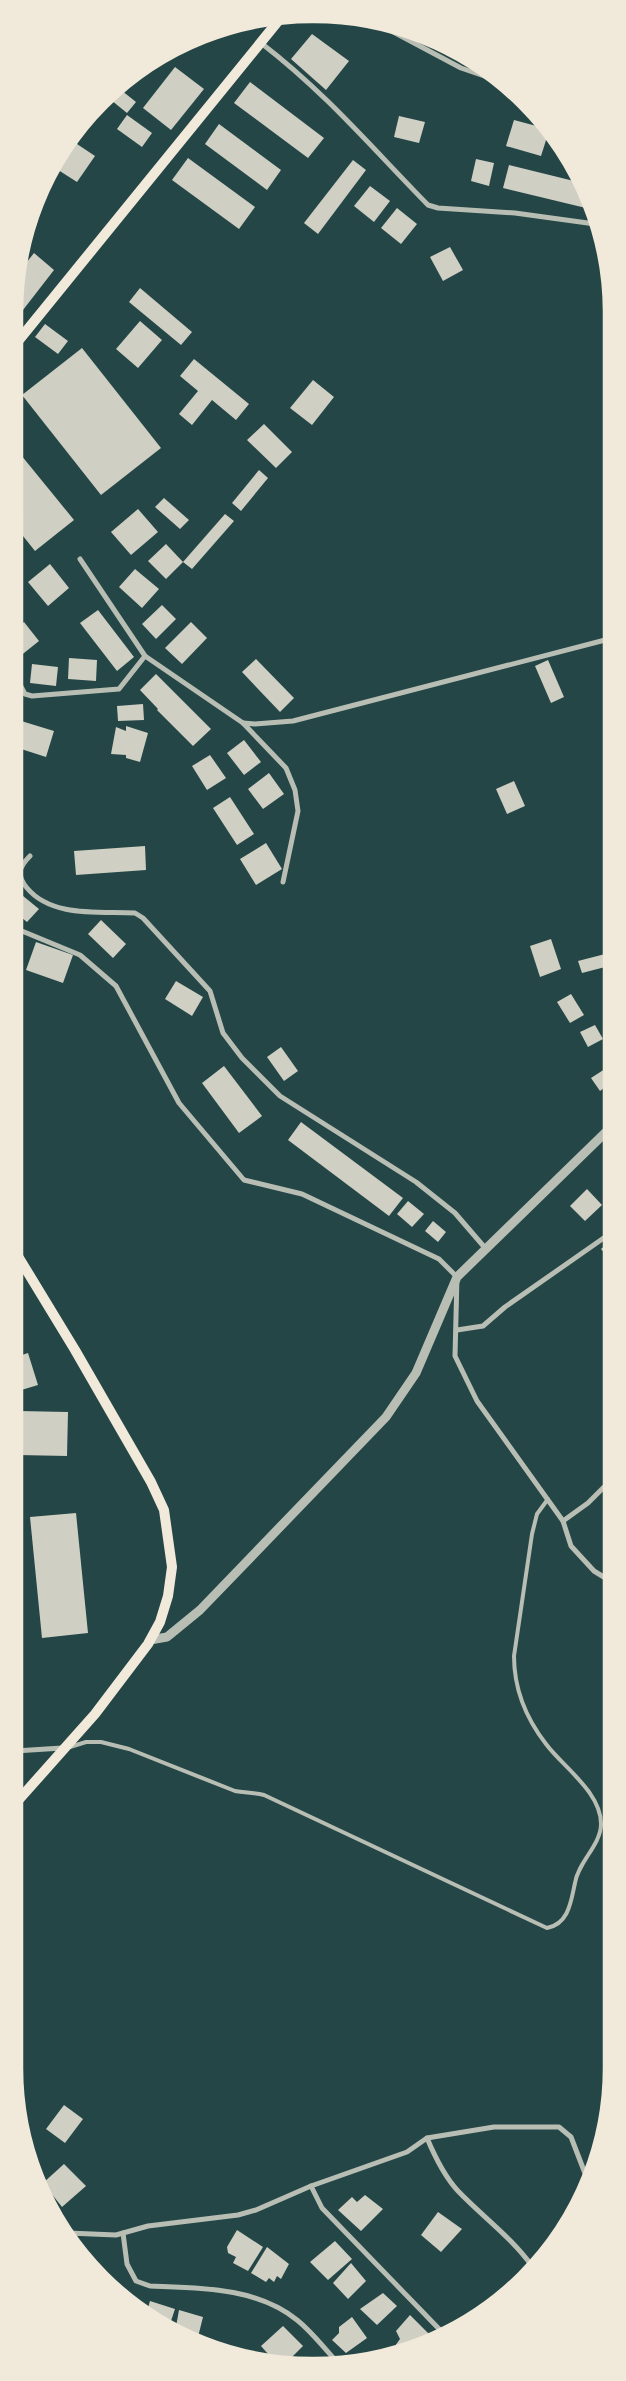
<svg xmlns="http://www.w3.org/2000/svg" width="626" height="2381" font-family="Ubuntu,sans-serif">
	<rect width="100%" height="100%" fill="#0f3d3e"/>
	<path fill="#244646" d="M371,19L446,45L525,102L582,181L610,274L607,2126L562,2234L495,2306L391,2357L293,2367L181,2337L88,2266L36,2182L14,2068L19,255L64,147L147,64L254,20Z"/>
	<g fill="#cfcfc3">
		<path d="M312,34L349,61L326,90L291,59Z"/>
		<path d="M175,67L204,89L171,130L143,108Z"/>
		<path d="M250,82L324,138L308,158L234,103Z"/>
		<path d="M121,90L136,102L127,113L111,100Z"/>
		<path d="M127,115L152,133L142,147L117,129Z"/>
		<path d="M399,116L425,122L419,143L394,137Z"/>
		<path d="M514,120L544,128L548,134L541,156L506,146Z"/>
		<path d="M219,124L281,170L267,190L205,144Z"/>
		<path d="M71,140L95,156L77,182L55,168L64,147Z"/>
		<path d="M188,158L255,207L239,229L172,180Z"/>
		<path d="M476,159L494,163L489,186L471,181Z"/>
		<path d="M353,160L366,170L318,234L304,223Z"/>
		<path d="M509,165L582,183L590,209L503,188Z"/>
		<path d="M370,186L390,201L374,222L354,206Z"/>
		<path d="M397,208L417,224L401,244L381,228Z"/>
		<path d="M450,247L463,270L443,281L430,257Z"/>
		<path d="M34,253L54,270L23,310L19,307V272Z"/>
		<path d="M140,288L192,332L181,345L129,302Z"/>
		<path d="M140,321L162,340L138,368L116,349Z"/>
		<path d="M45,324L68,341L58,354L35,337Z"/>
		<path d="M82,348L161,448L101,495L22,395Z"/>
		<path d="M194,359L249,404L236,420L212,400L192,425L179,414L198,391L180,376Z"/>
		<path d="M313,380L334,397L312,425L290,408Z"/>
		<path d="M264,424L292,452L276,468L247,440Z"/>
		<path d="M21,455L74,520L35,551L19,531V457Z"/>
		<path d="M259,470L268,478L241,511L232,503Z"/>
		<path d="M164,498L189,520L180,529L155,507Z"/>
		<path d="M138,509L158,532L131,555L111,532Z"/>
		<path d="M225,514L234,521L192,569L183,562Z"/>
		<path d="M166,544L183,562L166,579L148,561Z"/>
		<path d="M50,564L69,588L48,606L28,582Z"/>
		<path d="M135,569L159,589L142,608L119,587Z"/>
		<path d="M162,605L176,619L156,639L142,624Z"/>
		<path d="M98,610L134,657L117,671L80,623Z"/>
		<path d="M24,622L39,641L19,657L18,627Z"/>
		<path d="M191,622L207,638L182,664L165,648Z"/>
		<path d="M69,658L97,660L96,681L68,679Z"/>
		<path d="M256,659L294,698L280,712L242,672Z"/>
		<path d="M548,660L564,697L551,703L535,666Z"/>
		<path d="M32,664L58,667L56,686L30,683Z"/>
		<path d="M156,674L211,729L193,746L157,710L158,709L140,690Z"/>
		<path d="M143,704L144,720L118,721L117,706Z"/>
		<path d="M18,720L54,731L46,757L18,748Z"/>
		<path d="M126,726L148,733L140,762L126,758V755L111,754L116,727L126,731Z"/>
		<path d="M244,740L261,762L244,775L227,753Z"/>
		<path d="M210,755L226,778L207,790L192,766Z"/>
		<path d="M269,773L284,794L263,809L248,789Z"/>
		<path d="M514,781L525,806L507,814L496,789Z"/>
		<path d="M230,797L254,834L237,845L213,808Z"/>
		<path d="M266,843L282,869L256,885L240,859Z"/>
		<path d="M145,846L146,870L76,875L74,851Z"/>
		<path d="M17,891L39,909L27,922L17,914Z"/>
		<path d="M101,920L126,944L113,958L88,934Z"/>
		<path d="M551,939L561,969L540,977L530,946Z"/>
		<path d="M36,942L73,955L63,983L26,970Z"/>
		<path d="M609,953V966L582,973L578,961Z"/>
		<path d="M176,981L203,997L192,1016L165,999Z"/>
		<path d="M571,994L584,1015L570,1023L557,1002Z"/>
		<path d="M595,1025L603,1039L588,1047L580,1032Z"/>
		<path d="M281,1047L298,1071L284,1081L267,1057Z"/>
		<path d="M224,1066L262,1116L239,1133L202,1083Z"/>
		<path d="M608,1067V1085L600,1091L591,1078Z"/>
		<path d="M301,1122L403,1198L389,1216L288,1140Z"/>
		<path d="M587,1189L602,1205L585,1221L570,1206Z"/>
		<path d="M408,1201L424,1214L412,1227L397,1214Z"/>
		<path d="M433,1221L446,1232L438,1242L425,1231Z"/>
		<path d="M608,1243V1257L601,1249Z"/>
		<path d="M28,1353L38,1385L18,1391L16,1357Z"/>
		<path d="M19,1411L68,1412L67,1456L18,1455Z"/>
		<path d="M76,1513L88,1633L42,1638L30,1517Z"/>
		<path d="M64,2105L83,2119L65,2143L46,2129Z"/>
		<path d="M64,2164L86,2186L62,2207L43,2183Z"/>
		<path d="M365,2195L383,2209L361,2231L338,2210L352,2197L357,2202Z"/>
		<path d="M438,2212L462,2229L441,2252L421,2235Z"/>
		<path d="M237,2230L263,2247L248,2271L233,2263L236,2257L228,2253L227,2247Z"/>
		<path d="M335,2241L352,2259L328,2280L310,2262Z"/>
		<path d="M267,2247L289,2264L281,2279L277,2276L274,2282L269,2278L266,2282L251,2273Z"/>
		<path d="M351,2263L366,2281L348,2299L333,2283Z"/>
		<path d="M383,2293L397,2306L377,2325L360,2309Z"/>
		<path d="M150,2301L175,2309L169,2327L147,2311Z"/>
		<path d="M179,2310L203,2317L197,2341L181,2337L175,2332Z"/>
		<path d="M410,2315L431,2336L401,2352L395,2346L400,2339L396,2331Z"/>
		<path d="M352,2317L367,2338L346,2353L332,2340L339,2333V2327Z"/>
		<path d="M283,2326L303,2346L285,2364L275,2362L261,2346Z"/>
	</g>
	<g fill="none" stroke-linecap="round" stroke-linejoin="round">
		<path stroke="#b8beb3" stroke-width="4" d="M70,1747L86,1742H101L129,1749L235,1791C245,1793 253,1792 264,1795L547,1928C569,1924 571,1901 575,1883C578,1862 601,1845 601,1824C601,1792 563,1767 546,1744C525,1717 514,1689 514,1656L532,1534L537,1514L548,1499"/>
		<g stroke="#b8beb3" stroke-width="5">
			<path d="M369,19L461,68L493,79"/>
			<path d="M261,43C326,93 372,148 428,205L438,208L515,213L595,224"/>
			<path d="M80,559L145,656L243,723L286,768L295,790L298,811L283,882"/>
			<path d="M18,681L25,694L32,696L119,689L145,656"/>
			<path d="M243,723L255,724L293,721L609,639"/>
			<path d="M30,856C19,867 16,875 27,888C52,918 100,911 135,913L143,918L210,991L223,1033L242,1058L280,1096L416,1182L455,1213L486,1249"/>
			<path d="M17,929L80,955L116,986L179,1103L244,1180L302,1194L439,1259L457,1277L455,1356L477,1401L563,1521L571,1546L594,1571L607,1579"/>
			<path d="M457,1330L483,1326L505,1307L608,1235"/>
			<path d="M563,1521L588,1503L608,1483"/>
			<path d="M15,1751L62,1748"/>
			<path d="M427,2138C435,2157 444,2176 458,2191C483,2217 511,2237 532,2266"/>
			<path d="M311,2186L322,2208L442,2332"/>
			<path d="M68,2233L116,2235L148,2226L238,2215L256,2210L311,2186L407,2152L427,2138L494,2127H559L571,2137L586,2176"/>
			<path d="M123,2233L127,2264L136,2281L150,2286C200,2288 256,2287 297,2320C312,2332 324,2348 337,2362"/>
		</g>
		<path stroke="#b8beb3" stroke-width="9" d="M150,1640L167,1637L200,1610L386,1417L416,1373L457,1277L608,1130"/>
		<g stroke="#f1e9da" stroke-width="10">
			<path d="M19,340L279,20"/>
			<path d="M15,1804L95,1714L148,1644L160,1622L168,1596L172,1567L164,1510L151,1482L75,1350L16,1253"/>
		</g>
	</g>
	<path d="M0 0H626V2381H0ZM312 22H314A290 290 0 0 1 604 312V2068A290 290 0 0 1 314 2358H312A290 290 0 0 1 22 2068V312A290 290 0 0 1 312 22Z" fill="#f1e9da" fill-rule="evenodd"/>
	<path fill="none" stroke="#f1e9da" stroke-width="2.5" d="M312 22H314A290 290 0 0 1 604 312V2068A290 290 0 0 1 314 2358H312A290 290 0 0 1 22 2068V312A290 290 0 0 1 312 22Z"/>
</svg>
